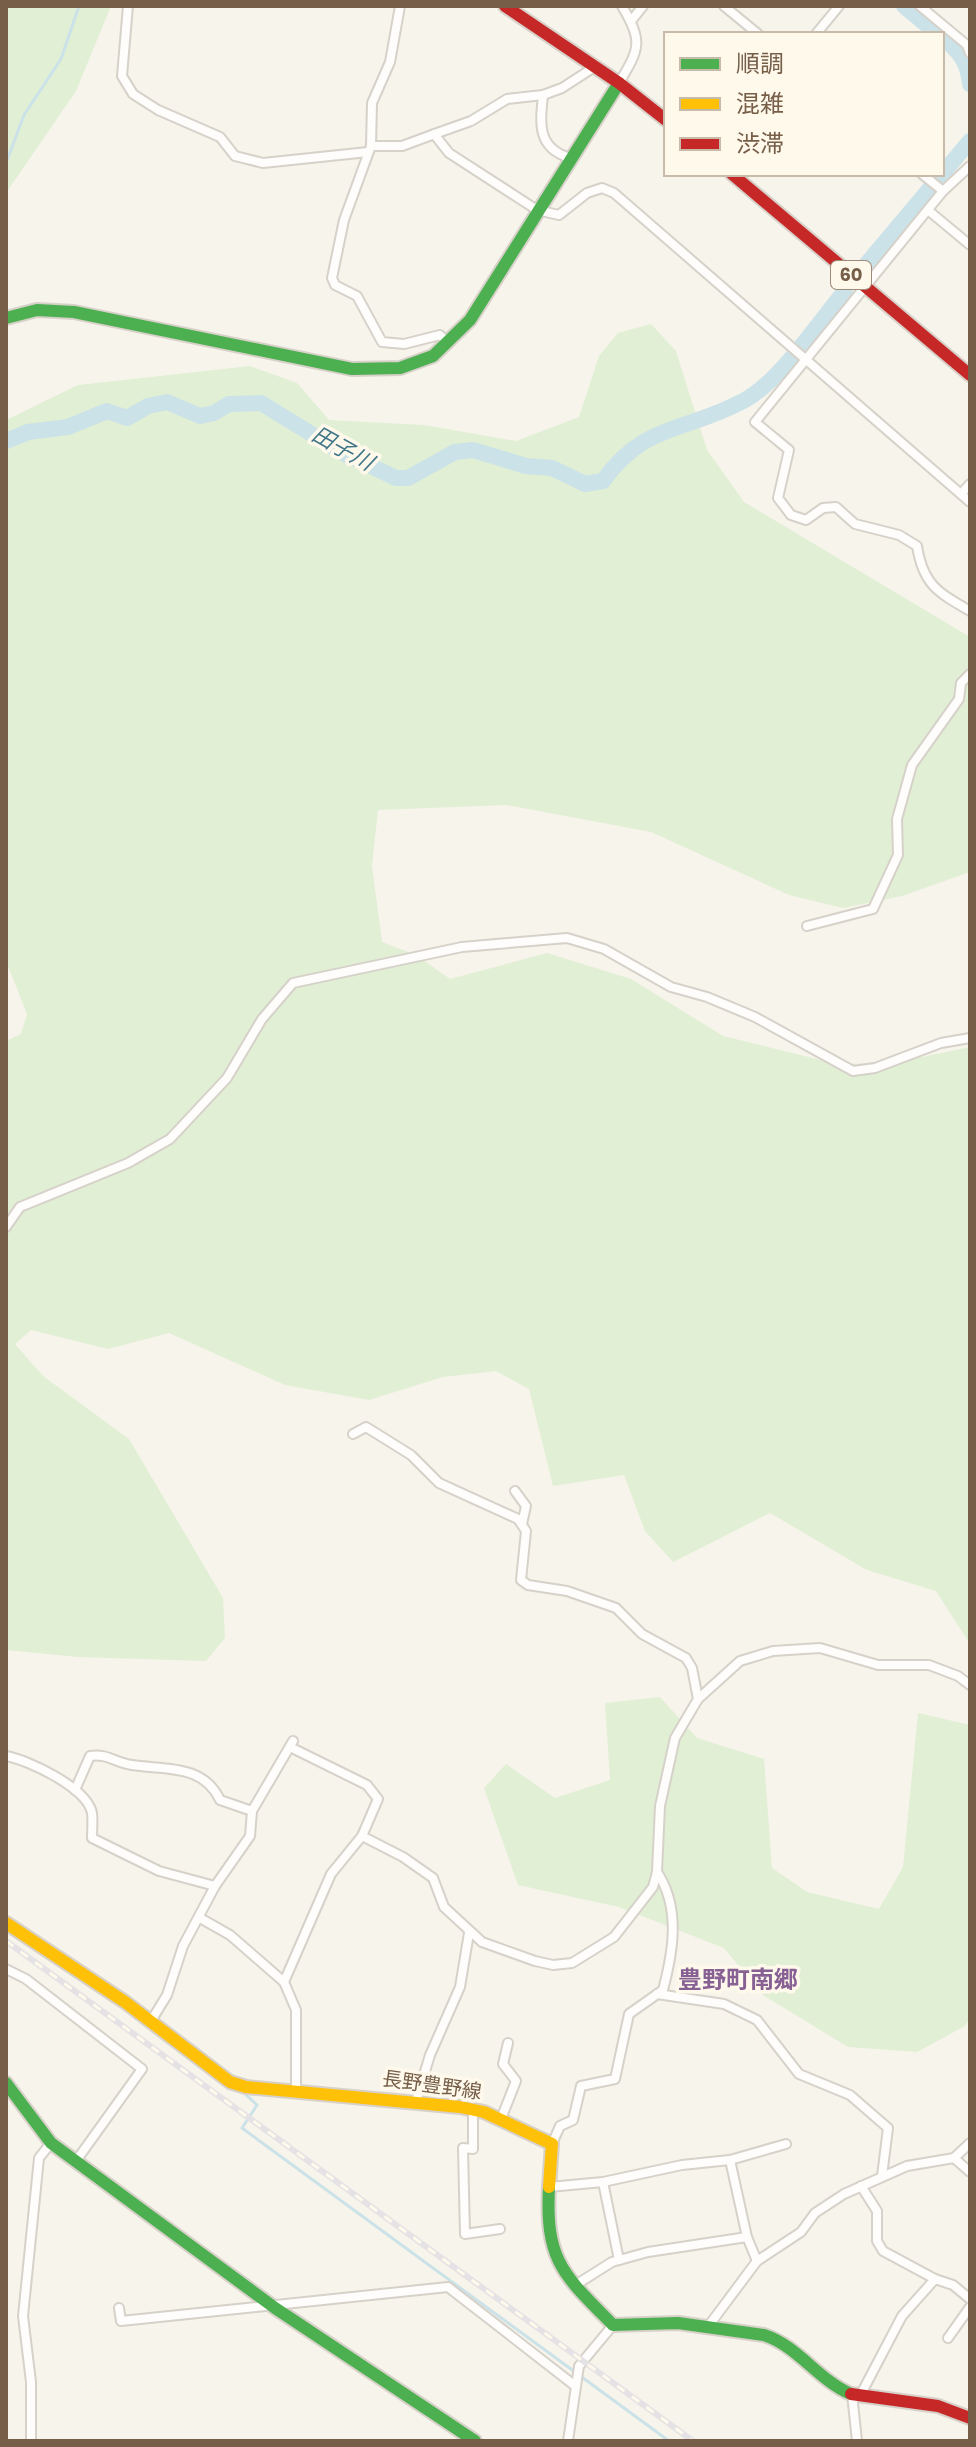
<svg xmlns="http://www.w3.org/2000/svg" width="976" height="2447" font-family="Poppins,'Noto Sans JP',sans-serif">
	<rect width="100%" height="100%" fill="#f7f4eb"/>
	<g fill="#e1efd5">
		<path d="M6,6H111L76,91L6,193Z"/>
		<path d="M651,324L676,351L707,450L744,502L970,637V872L902,896L843,908L789,895L651,832L506,805L378,810L372,866L382,942L416,955L450,979L547,953L631,979L723,1036L837,1064L893,1063L970,1047V1644L936,1591L867,1570L770,1513L673,1562L645,1531L624,1475L553,1486L529,1389L496,1371L443,1377L369,1400L285,1385L169,1333L108,1349L31,1330L15,1344L43,1376L129,1439L223,1598L225,1638L206,1661L78,1657L6,1650V1041L21,1034L27,1014L6,961V420L78,385L250,366L297,383L329,420L424,425L516,441L579,417L599,356L618,333Z"/>
		<path d="M660,1697L697,1738L764,1759L772,1868L807,1892L879,1909L903,1867L918,1713L970,1725V2018L965,2026L917,2052L848,2047L763,1995L724,1948L619,1907L518,1885L484,1788L506,1764L555,1798L610,1780L605,1703Z"/>
	</g>
	<g fill="none" stroke-linecap="round" stroke-linejoin="round">
		<g stroke="#cbe2e8" stroke-width="3">
			<path d="M6,163L24,115L61,59L79,6"/>
			<path d="M243,2092L257,2105L242,2128L669,2441"/>
		</g>
		<g stroke="#cbe2e8" stroke-width="16">
			<path d="M904,6L938,34"/>
			<path d="M942,37C959,51 968,62 970,84"/>
			<path d="M864,267L970,141"/>
			<path d="M6,441L28,432L68,427L107,411L127,418L148,406L167,402L200,416L214,413L229,404L261,403L341,452L396,478H408L455,452L473,450L526,466L552,468L585,484L603,481C645,422 687,432 745,400C780,381 818,323 845,291"/>
		</g>
		<defs>
			<g id="street">
				<path d="M128,6L122,76L133,94L158,110L220,137L235,156L263,163L368,152"/>
				<path d="M400,6L390,62L372,103L371,146L344,220L332,278L335,285L357,296L382,342L404,344L440,335L448,343"/>
				<path d="M724,6L758,34"/>
				<path d="M920,6L967,45L970,53"/>
				<path d="M631,21L643,6"/>
				<path d="M816,34L839,6"/>
				<path d="M619,83C640,48 643,42 622,6"/>
				<path d="M543,95C540,124 537,148 570,158"/>
				<path d="M434,134L449,153L537,210L559,215L587,193L602,188L614,193L970,502"/>
				<path d="M371,146H402L440,132L471,121L507,99L543,95L562,88L596,66"/>
				<path d="M970,166L943,191L755,422L789,450L778,498L791,515L806,520L823,508L836,507L855,524L899,535L917,546C923,584 937,592 970,611"/>
				<path d="M922,174L943,191"/>
				<path d="M929,211L970,245"/>
				<path d="M961,494L970,484"/>
				<path d="M807,926L873,909L898,855L897,819L912,765L959,699L961,683L970,674"/>
				<path d="M6,1227L20,1207L128,1163L170,1139L227,1078L262,1019L293,983L462,947L567,938L604,949L671,987L707,997L755,1017L853,1071L875,1068L941,1043L970,1038"/>
				<path d="M353,1434L366,1427L411,1455L439,1483L518,1519L526,1531L521,1580L528,1585L567,1591L616,1608L642,1634L686,1658L692,1668L698,1699"/>
				<path d="M515,1491L526,1506L522,1524"/>
				<path d="M290,1747L367,1785L378,1799L362,1836L403,1857L433,1878L444,1907L482,1942L535,1961L553,1965L572,1963L614,1937L653,1887L657,1872L660,1806L675,1738L698,1699L740,1661L773,1651L820,1648L878,1665H929L958,1676L970,1685"/>
				<path d="M6,1756C29,1760 87,1788 92,1813C93,1821 92,1831 92,1838L159,1871L215,1886"/>
				<path d="M75,1790L90,1756C107,1753 116,1763 132,1765C162,1770 203,1763 220,1800L252,1811"/>
				<path d="M200,1918L230,1935L284,1982"/>
				<path d="M6,1969L26,1979L142,2069L76,2161"/>
				<path d="M657,1994L724,2004L757,2020L799,2074L850,2095L888,2128L882,2176"/>
				<path d="M151,2021L167,1995L183,1946L215,1886L250,1836L252,1811L293,1741"/>
				<path d="M296,2090V2010L284,1982L331,1874L362,1836"/>
				<path d="M416,2101L430,2055L460,1987L469,1933"/>
				<path d="M473,2110V2149L463,2148L465,2234L500,2229"/>
				<path d="M501,2119L516,2081L503,2064L508,2043"/>
				<path d="M552,2144L560,2126L573,2120L581,2086L615,2079L629,2014L663,1990C673,1952 681,1908 657,1872"/>
				<path d="M954,2158L970,2172"/>
				<path d="M603,2182L682,2165L730,2160"/>
				<path d="M549,2187L603,2182L619,2260"/>
				<path d="M747,2237L757,2261"/>
				<path d="M935,2279L953,2285L970,2299"/>
				<path d="M574,2286L612,2262L648,2252L747,2237L730,2160L786,2144"/>
				<path d="M119,2308L121,2321L448,2287L574,2385"/>
				<path d="M710,2324L757,2261L801,2232L815,2213L844,2194L907,2166L954,2158L970,2143"/>
				<path d="M948,2338L970,2307"/>
				<path d="M852,2394L857,2441"/>
				<path d="M860,2396L902,2316L935,2279L883,2251L877,2241V2211L861,2186"/>
				<path d="M31,2441V2382L23,2316L39,2158L51,2143"/>
				<path d="M568,2441L579,2366L613,2325"/>
			</g>
			<g id="fast">
				<path d="M6,318L37,310L74,312L352,369L400,368L433,356L470,320L619,83"/>
				<path d="M6,2083L51,2143L275,2308L475,2441"/>
				<path d="M549,2187C545,2262 564,2275 613,2325L678,2323L764,2335C798,2346 818,2380 851,2394"/>
			</g>
			<path id="slow" d="M6,1923L125,2002L230,2082L246,2087L460,2107L484,2112L552,2144L549,2187"/>
			<g id="jam">
				<path d="M505,6L619,83L666,120"/>
				<path d="M732,174L970,375"/>
				<path d="M851,2394L938,2406L970,2418"/>
			</g>
		</defs>
		<use href="#street" stroke="#d6d1c9" stroke-width="12"/>
		<use href="#fast" stroke="#d7d1c9" stroke-width="16"/>
		<use href="#slow" stroke="#d7d1c9" stroke-width="16"/>
		<use href="#jam" stroke="#d7d1c9" stroke-width="16"/>
		<use href="#street" stroke="#fefdfc" stroke-width="8"/>
		<use href="#fast" stroke="#4caf50" stroke-width="12"/>
		<use href="#slow" stroke="#ffc107" stroke-width="12"/>
		<use href="#jam" stroke="#c62828" stroke-width="12"/>
		<defs>
			<path id="rail" d="M6,1941L693,2441"/>
		</defs>
		<use href="#rail" stroke="#e5e2e5" stroke-width="6"/>
		<use href="#rail" stroke="#fff9eb" stroke-width="3" stroke-dasharray="9" stroke-linecap="butt"/>
	</g>
	<g text-anchor="middle" stroke-width="7" stroke-linejoin="round" paint-order="stroke">
		<rect fill="#fff9eb" stroke="#9f8c7a" stroke-width="2" x="831" y="261" width="40" height="28" rx="6"/>
		<g font-size="18" font-weight="bold" fill="#765e49">
			<text x="851" y="281">60</text>
		</g>
		<g font-size="20" fill="#765e49" stroke="#fff9eb">
			<text transform="translate(432 2085) rotate(8)" y="7">長野豊野線</text>
		</g>
		<g font-size="22" font-style="italic" fill="#42778a" stroke="#fff9eb">
			<text transform="translate(343 448) rotate(29)" y="8">田子川</text>
		</g>
		<g font-size="24" font-weight="bold" fill="#876193" stroke="#fff9eb">
			<text x="738" y="1988">豊野町南郷</text>
		</g>
	</g>
	<rect width="976" height="2447" fill="none" stroke="#765e49" stroke-width="16"/>
	<rect x="664" y="32" width="280" height="144" fill="#fff9eb" stroke="#c8bbaa" stroke-width="2"/>
	<rect x="680" y="58" width="40" height="12" fill="#4caf50" stroke="#c8bbaa" stroke-width="2"/>
	<text x="736" y="72" font-size="24" fill="#765e49">順調</text>
	<rect x="680" y="98" width="40" height="12" fill="#ffc107" stroke="#c8bbaa" stroke-width="2"/>
	<text x="736" y="112" font-size="24" fill="#765e49">混雑</text>
	<rect x="680" y="138" width="40" height="12" fill="#c62828" stroke="#c8bbaa" stroke-width="2"/>
	<text x="736" y="152" font-size="24" fill="#765e49">渋滞</text>
</svg>
